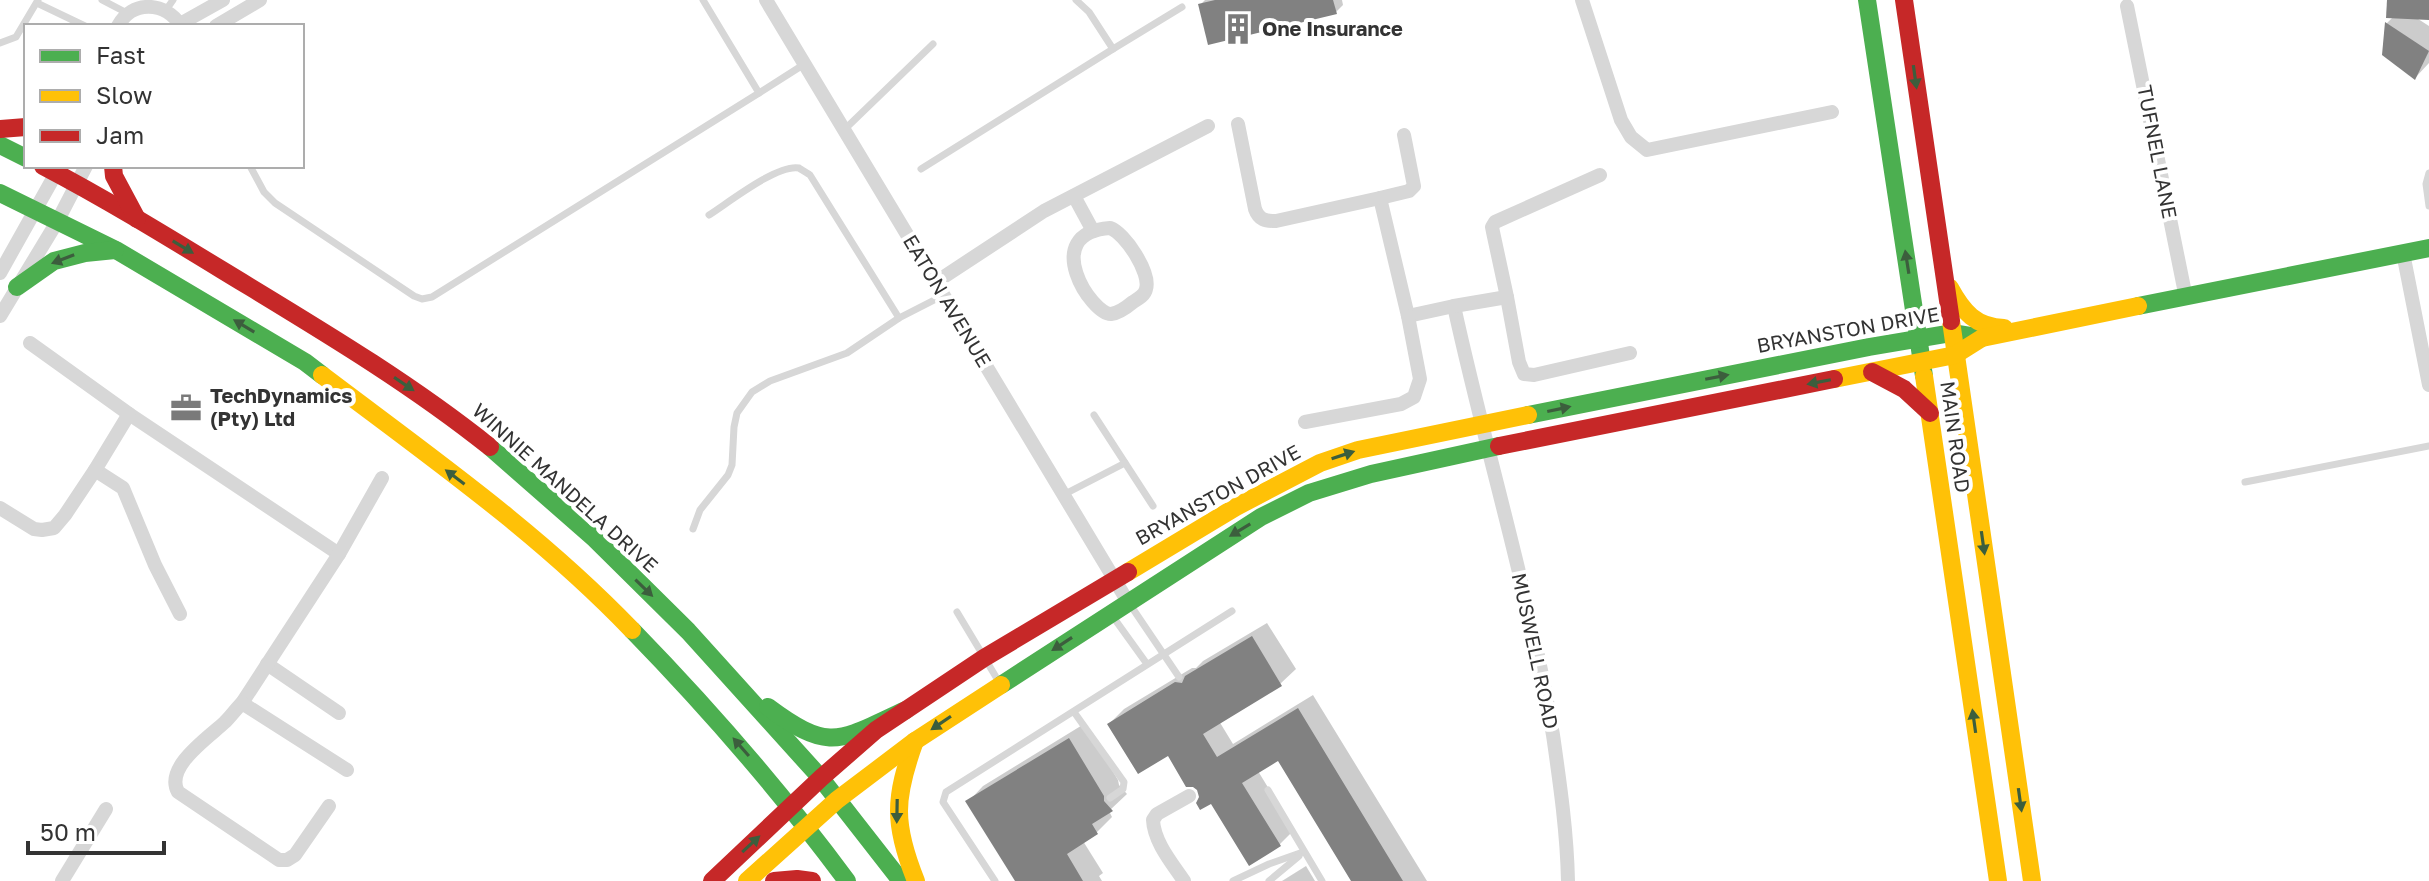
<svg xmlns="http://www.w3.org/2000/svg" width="2429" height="881" font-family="'Golos Text',sans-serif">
	<rect width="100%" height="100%" fill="#fff"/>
	<g fill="#0003">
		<path d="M1205,0H1342L1343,5L1336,12L1200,5Z"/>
		<path d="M2389,0H2429V18L2415,17L2429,26V63L2415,78L2384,54L2387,23L2394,16Z"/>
		<path d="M1267,623L1296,669L1280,684L1219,721L1233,744L1313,695L1427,881H1354L1279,759L1258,771L1294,830L1279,845L1211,801L1201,797L1199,789L1168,753L1109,724L1124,709L1192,668H1196L1203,661Z"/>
		<path d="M1084,724L1118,780L1119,785L1127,794L1109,811L1112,817L1097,832L1083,841L1103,873L1099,876L1102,881H1017L968,802L983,786Z"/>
		<path d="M1306,866L1315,881H1282Z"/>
	</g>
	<g fill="#818181">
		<path d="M1215,0H1333L1337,14L1208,45L1198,4Z"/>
		<path d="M2387,0H2429V20L2386,18Z"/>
		<path d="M2385,22L2429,51L2415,80L2382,55Z"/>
		<path d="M1252,636L1282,686L1203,734L1217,757L1298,708L1403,881H1351L1278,761L1242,783L1281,846L1249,866L1211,804L1200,810L1196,803L1199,797L1197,790L1193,787H1186L1168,756L1138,774L1107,724L1175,682L1182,683L1185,676Z"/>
		<path d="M1069,738L1104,796V801L1113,811L1092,824L1098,834L1067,854L1083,881H1015L965,801Z"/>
	</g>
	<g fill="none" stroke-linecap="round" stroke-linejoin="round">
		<g stroke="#d7d7d7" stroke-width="7">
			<path d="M102,0L127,13"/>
			<path d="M37,3L85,26"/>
			<path d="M166,10L173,0"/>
			<path d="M0,43L16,37L38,0"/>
			<path d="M1113,49L1182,7"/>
			<path d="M759,93L803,65"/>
			<path d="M845,129L933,44"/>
			<path d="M250,166L264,192L275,203L414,296L422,299L432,297L759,93L703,0"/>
			<path d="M921,169L1113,49L1089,12L1076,0"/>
			<path d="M2429,173L2426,184L2429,206"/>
			<path d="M709,215C728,203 777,164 799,168C800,169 809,174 810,175L899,318"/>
			<path d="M1094,415L1153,506"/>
			<path d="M2245,482L2429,446"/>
			<path d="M1063,495L1125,463"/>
			<path d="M693,529L700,510L728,475L732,465L734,427L737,413L752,392L770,381L847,353L899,318L944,295"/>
			<path d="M1129,603L1179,677"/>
			<path d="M957,612L999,682"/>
			<path d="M1111,614L1147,664"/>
			<path d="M1074,712L1124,782L1123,789L1110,798"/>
			<path d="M1268,790L1322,881"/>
			<path d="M995,881L943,802L946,792L1232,611"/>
			<path d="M1233,881L1269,864L1303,852"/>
			<path d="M1269,881L1299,856"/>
		</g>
		<g stroke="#d7d7d7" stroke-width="14">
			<path d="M766,0L1128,602"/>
			<path d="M1582,0L1621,120L1631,137L1647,150L1832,112"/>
			<path d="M2127,6L2186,298"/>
			<path d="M180,24L223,0"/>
			<path d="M118,26C132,0 165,1 181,26"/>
			<path d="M216,26L260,0"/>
			<path d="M1238,124L1255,209C1259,220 1265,221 1276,221L1380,198L1408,316L1454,306C1485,449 1529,590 1553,735C1560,784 1567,832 1568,881"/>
			<path d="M1074,196L1093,231"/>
			<path d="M1380,198L1409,191L1414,186L1404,135"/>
			<path d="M1110,228C1125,233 1151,273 1146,289C1145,295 1138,299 1133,302C1127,307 1119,313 1111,314C1092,315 1038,233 1110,228Z"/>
			<path d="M2403,253L2429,385"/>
			<path d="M0,273L60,166"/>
			<path d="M936,282L1044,211L1208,126"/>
			<path d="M1507,297L1519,362L1524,374L1534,375L1630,353"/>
			<path d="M1454,306L1507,297L1493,232L1492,227L1495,222L1600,175"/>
			<path d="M0,316L57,222L86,166"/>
			<path d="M129,414L339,554"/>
			<path d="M1305,422L1401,404L1414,397L1420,379L1408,316"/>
			<path d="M95,470L123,488L155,565L180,614"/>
			<path d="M0,508L34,529L42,530L54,528L65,515L95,470L129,414L30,343"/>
			<path d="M267,664L339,713"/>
			<path d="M242,703L339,554L382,478"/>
			<path d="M329,806L295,855L287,860H279L178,792C164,767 209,737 225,722C231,716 236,709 242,703L347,770"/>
			<path d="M62,881L106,809"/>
			<path d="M1184,881C1172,863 1154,842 1153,820L1157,814L1189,796"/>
		</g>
		<g stroke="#4caf50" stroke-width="18">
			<path d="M1867,0L1924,376"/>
			<path d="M0,145L26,158"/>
			<path d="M0,193L116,250L305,362L322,375"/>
			<path d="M17,287L54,261L85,253L115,250"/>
			<path d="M2138,306L2429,248"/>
			<path d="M1528,415L1869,347L1952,333L1982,338"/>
			<path d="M490,447L595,539L688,631L819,776L901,881"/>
			<path d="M632,630C709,709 781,792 847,881"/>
			<path d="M1001,685L1261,517L1309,493L1371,474L1499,446"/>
			<path d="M768,707C831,754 840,740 906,710"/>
		</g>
		<g stroke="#ffc107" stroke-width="18">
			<path d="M1950,288C1963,312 1976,327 2004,328"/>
			<path d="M1951,321L2032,881"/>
			<path d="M322,375C429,456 539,533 632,630"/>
			<path d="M1924,376L1998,881"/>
			<path d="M1834,379L1955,355L1982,338L2138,306"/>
			<path d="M1128,572L1236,507L1320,463L1358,450L1528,415"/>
			<path d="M915,741C894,798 893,824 916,881"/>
			<path d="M747,881L837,800L915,741L1001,685"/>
		</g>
		<g stroke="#c62828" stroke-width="18">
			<path d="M1904,0L1951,321"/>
			<path d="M0,129L26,127"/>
			<path d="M43,166C104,198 163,234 222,270C314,326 406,380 490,447"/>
			<path d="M113,166L114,176L137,219"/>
			<path d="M1872,372L1904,389L1930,413"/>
			<path d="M1499,446L1834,379"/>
			<path d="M712,881L821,778L876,730L984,658L1128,572"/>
			<path d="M774,881L797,879L812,881"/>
		</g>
	</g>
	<defs><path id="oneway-solid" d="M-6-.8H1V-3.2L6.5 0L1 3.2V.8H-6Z" transform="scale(2)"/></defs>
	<g fill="#3c5e3d">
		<use href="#oneway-solid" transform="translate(1915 77) rotate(82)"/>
		<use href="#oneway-solid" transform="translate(183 247) rotate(31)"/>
		<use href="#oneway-solid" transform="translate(63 259) rotate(159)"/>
		<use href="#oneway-solid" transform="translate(1907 262) rotate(-99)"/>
		<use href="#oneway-solid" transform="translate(244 326) rotate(-149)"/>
		<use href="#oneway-solid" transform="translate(1717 377) rotate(-11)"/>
		<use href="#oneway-solid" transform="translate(1819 382) rotate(169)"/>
		<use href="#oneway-solid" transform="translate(404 384) rotate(34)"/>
		<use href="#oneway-solid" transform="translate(1559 409) rotate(-12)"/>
		<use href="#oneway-solid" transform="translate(1343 455) rotate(-18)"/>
		<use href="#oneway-solid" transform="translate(455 477) rotate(-143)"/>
		<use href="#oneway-solid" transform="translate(1240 530) rotate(149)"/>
		<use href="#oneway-solid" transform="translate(1983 543) rotate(82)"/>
		<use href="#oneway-solid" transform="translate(644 588) rotate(44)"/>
		<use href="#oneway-solid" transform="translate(1062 644) rotate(147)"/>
		<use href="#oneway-solid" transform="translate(1974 721) rotate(-98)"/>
		<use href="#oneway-solid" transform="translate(941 723) rotate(146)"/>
		<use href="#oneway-solid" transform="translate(741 747) rotate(-131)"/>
		<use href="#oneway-solid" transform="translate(2020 800) rotate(82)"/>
		<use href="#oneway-solid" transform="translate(897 811) rotate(91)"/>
		<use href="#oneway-solid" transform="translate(751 844) rotate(-43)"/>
	</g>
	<defs>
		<symbol id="building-bare" viewBox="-9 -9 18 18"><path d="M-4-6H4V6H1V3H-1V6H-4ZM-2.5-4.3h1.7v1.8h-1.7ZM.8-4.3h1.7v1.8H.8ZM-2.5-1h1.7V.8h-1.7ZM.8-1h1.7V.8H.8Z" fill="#7a7a7a" stroke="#fff" stroke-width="2.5" paint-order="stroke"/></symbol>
		<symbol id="office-bare" viewBox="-9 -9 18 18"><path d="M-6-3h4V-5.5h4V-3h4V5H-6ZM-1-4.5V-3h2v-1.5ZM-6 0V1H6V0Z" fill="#7a7a7a" stroke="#fff" stroke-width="2.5" paint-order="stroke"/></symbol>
	</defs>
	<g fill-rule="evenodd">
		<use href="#building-bare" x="1216" y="7" width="44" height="44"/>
		<use href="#office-bare" x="164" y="386" width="44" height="44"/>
	</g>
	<g text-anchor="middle" stroke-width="8" stroke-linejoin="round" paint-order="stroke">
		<g font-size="20" font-weight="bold" fill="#333" stroke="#fff" text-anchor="start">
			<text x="1262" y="36">One Insurance</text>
			<text x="210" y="403">TechDynamics<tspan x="210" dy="23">(Pty) Ltd</tspan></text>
		</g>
		<g font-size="20" fill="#333" stroke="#fff">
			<text transform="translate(2157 152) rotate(79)" y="7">TUFNEL LANE</text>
			<text transform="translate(947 301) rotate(59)" y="7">EATON AVENUE</text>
			<text transform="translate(1848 330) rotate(-10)" y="7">BRYANSTON DRIVE</text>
			<text transform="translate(1955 437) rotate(82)" y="7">MAIN ROAD</text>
			<text transform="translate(565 488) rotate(42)" y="7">WINNIE MANDELA DRIVE</text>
			<text transform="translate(1218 495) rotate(-29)" y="7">BRYANSTON DRIVE</text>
			<text transform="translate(1535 651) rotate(78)" y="7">MUSWELL ROAD</text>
		</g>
	</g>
	<rect x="24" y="24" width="280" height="144" fill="#ffffff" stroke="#adadad" stroke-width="2"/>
	<rect x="40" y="50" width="40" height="12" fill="#4caf50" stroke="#adadad" stroke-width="2"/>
	<text x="96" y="64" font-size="24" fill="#333333">Fast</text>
	<rect x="40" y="90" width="40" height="12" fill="#ffc107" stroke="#adadad" stroke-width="2"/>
	<text x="96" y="104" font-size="24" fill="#333333">Slow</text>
	<rect x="40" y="130" width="40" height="12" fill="#c62828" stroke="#adadad" stroke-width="2"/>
	<text x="96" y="144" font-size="24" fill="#333333">Jam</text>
	<path d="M28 841v12h136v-12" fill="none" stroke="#333333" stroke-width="4"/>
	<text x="40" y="841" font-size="24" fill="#333333" stroke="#ffffff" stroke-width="6" paint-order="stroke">50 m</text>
</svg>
